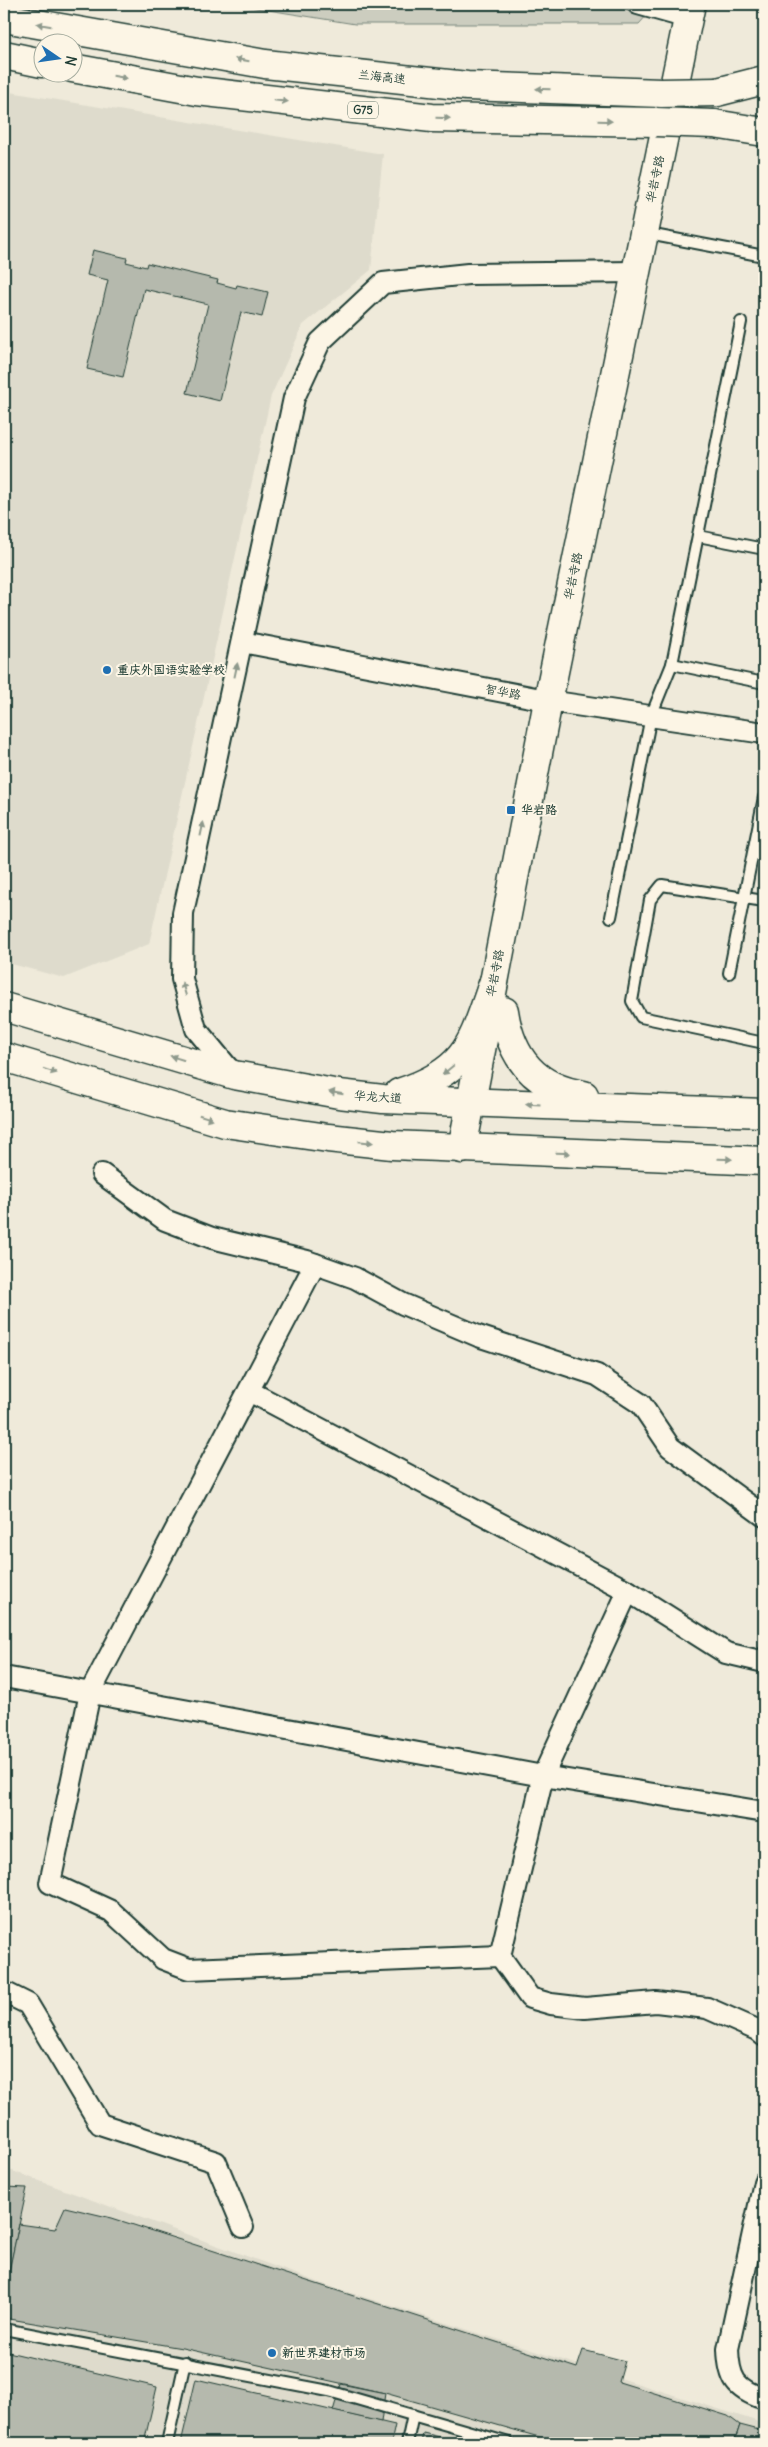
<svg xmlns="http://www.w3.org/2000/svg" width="768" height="2447" font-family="Delius,'LXGW WenKai TC',sans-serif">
	<rect width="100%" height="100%" fill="#efeada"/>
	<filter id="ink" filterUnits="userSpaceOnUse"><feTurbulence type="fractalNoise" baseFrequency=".02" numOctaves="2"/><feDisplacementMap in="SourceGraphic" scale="10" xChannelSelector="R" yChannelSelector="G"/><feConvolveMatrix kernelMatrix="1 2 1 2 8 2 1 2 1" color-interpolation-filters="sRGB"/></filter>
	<g filter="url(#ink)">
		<g fill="#dedbcc">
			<path d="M4,91L383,154L371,270L303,325L271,396L149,944L64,978L4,962Z"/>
			<path d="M4,2168L326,2285L756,2421L764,2432V2443H4Z"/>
		</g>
		<path fill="#cccdbf" stroke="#76857a" d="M231,4H657L639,24H355Z"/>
		<g fill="#b5b9ad" stroke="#1f3d34">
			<path d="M93,250L127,258L126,262L146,267L147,263L218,280L217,283L236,288L237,285L268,292L262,317L241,312L220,401L187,393L208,304L144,289L123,377L87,369L108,280L87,275Z"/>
			<path d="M4,2187L27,2188L4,2295Z"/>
			<path d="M65,2207L112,2218L577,2368L583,2350L625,2361L619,2382L728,2416L740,2425L734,2443H560L385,2393L182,2348L4,2318V2295L19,2224L55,2229Z"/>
			<path d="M4,2351L157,2387L144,2443H4Z"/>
			<path d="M196,2379L395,2425L391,2443H181Z"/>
			<path d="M341,2384L385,2393L381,2422L333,2411Z"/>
			<path d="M740,2425L759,2430L764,2436V2443H734Z"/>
			<path d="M423,2433L466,2443H421Z"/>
		</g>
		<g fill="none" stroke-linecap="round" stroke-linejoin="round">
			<defs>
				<g id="lane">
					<path d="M659,236L764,256"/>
					<path d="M698,536L764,549"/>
					<path d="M672,664L764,683"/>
					<path d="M764,901L662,885L650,900L632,1001L641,1017L764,1043"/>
					<path d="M611,917L651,716L672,664L741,322"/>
					<path d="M729,973L764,797"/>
					<path d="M4,2329L329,2391L509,2443"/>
					<path d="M167,2443L185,2362"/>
					<path d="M407,2443L413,2415"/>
				</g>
				<g id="street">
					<path d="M638,4L688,18"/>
					<path d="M242,642L562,703L764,733"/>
					<path d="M234,1075L196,1029L182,979L183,913L294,398L320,342L383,283L468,274L636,272"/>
					<path d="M102,1174L165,1220L212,1238L307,1261L355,1278L403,1304L478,1336L597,1375L641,1404L670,1447L764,1516"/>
					<path d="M315,1264L90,1693L50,1883L111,1911L163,1959L189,1969L500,1956"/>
					<path d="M249,1391L628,1591L726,1653L760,1661L764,1658"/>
					<path d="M628,1591L543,1776L500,1956L530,1998L551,2004L585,2008L656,2002L707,2008L757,2030L764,2036"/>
					<path d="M4,1677L543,1776L764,1812"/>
					<path d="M4,1992L28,2004L100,2124L216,2162L243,2227"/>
					<path d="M764,2182L728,2349C729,2379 735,2389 764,2399"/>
				</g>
				<path id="secondary" d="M462,1149L548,701L691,4"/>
				<g id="primary">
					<path d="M4,1007L234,1075L339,1094L383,1099L764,1113"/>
					<path d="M504,1011C511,1058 535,1088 584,1095"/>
					<path d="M4,1057L225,1123L328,1138L392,1145L764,1161"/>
					<path d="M399,1093C469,1069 471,1046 494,981"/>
				</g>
				<g id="highway">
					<path d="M4,18L265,64L467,86L661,93"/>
					<path d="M4,55L42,63"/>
					<path d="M72,68L197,91L432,118L656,122"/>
					<path d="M717,92L764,80"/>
					<path d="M714,124L764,132"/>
				</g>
			</defs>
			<use href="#lane" stroke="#1f3d34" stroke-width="14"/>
			<use href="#street" stroke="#1f3d34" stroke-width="24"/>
			<use href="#secondary" stroke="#1f3d34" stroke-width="31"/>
			<use href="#primary" stroke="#1f3d34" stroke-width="31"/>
			<use href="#highway" stroke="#1f3d34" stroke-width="31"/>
			<use href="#lane" stroke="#fcf5e5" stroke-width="10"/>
			<use href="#street" stroke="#fcf5e5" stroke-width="20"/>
			<use href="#secondary" stroke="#fcf5e5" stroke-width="28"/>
			<use href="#primary" stroke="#fcf5e5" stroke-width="28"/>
			<use href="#highway" stroke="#fcf5e5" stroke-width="28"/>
			<defs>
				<g id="highway-bridge">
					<path d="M661,93L717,92"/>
					<path d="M656,122L714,124"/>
				</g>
			</defs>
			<use href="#highway-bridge" stroke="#1f3d34" stroke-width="31" stroke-linecap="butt"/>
			<use href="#highway-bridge" stroke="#fcf5e5" stroke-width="28"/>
		</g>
		<defs><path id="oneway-solid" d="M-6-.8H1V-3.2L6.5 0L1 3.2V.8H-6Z" transform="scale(1.25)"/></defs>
		<g fill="#8e998c">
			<use href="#oneway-solid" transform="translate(44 25) rotate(-170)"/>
			<use href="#oneway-solid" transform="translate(242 60) rotate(-170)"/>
			<use href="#oneway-solid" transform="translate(120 77) rotate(10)"/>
			<use href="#oneway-solid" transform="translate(543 89) rotate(-178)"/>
			<use href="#oneway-solid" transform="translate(281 101) rotate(6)"/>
			<use href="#oneway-solid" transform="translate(443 118) rotate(1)"/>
			<use href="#oneway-solid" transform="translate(605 121) rotate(1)"/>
			<use href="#oneway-solid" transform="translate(236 670) rotate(-78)"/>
			<use href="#oneway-solid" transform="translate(202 829) rotate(-78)"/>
			<use href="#oneway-solid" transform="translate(184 989) rotate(-107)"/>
			<use href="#oneway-solid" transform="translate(177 1058) rotate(-163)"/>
			<use href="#oneway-solid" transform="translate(448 1070) rotate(140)"/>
			<use href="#oneway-solid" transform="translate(50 1071) rotate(17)"/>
			<use href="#oneway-solid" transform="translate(336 1093) rotate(-171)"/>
			<use href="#oneway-solid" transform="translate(533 1104) rotate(-177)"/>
			<use href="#oneway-solid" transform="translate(206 1117) rotate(17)"/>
			<use href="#oneway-solid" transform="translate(366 1142) rotate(6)"/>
			<use href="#oneway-solid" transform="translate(563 1153) rotate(2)"/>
			<use href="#oneway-solid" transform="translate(725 1159) rotate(2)"/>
		</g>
	</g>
	<g fill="#1f6fb2" stroke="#fcf5e5" stroke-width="2">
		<circle cx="107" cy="670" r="5"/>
		<rect x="506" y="805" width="10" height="10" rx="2.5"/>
		<circle cx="272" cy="2353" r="5"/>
	</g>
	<g text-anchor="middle" stroke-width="4" stroke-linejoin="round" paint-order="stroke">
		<rect fill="#fcf5e5" stroke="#617469" stroke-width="1" x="348" y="101.5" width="30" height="17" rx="4"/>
		<g font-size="11" font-weight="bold" fill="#1f3d34">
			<text x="363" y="114">G75</text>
		</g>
		<g font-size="12" fill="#1f3d34" stroke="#fcf5e5">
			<text transform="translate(382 77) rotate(6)" y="4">兰海高速</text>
			<text transform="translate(655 179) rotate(-78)" y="4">华岩寺路</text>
			<text transform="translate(573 576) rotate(-78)" y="4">华岩寺路</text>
			<text transform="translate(503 692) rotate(11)" y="4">智华路</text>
			<text transform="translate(495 973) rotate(-79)" y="4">华岩寺路</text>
			<text transform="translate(378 1097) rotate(4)" y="4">华龙大道</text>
		</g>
		<g font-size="12" font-weight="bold" fill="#1f3d34" stroke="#fcf5e5" text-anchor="start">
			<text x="117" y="674">重庆外国语实验学校</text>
			<text x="521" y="814">华岩路</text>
			<text x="282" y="2357">新世界建材市场</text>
		</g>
	</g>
	<rect width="768" height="2447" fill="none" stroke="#fcf5e5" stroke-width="20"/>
	<rect x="10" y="10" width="748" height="2427" fill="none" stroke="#1f3d34" stroke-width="2" filter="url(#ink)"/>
	<g transform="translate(58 58) rotate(103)"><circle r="24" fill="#fcf5e5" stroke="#a4ab9e"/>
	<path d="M0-4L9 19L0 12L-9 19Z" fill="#1f6fb2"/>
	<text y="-8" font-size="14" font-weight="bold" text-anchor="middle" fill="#1f3d34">N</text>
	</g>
</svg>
